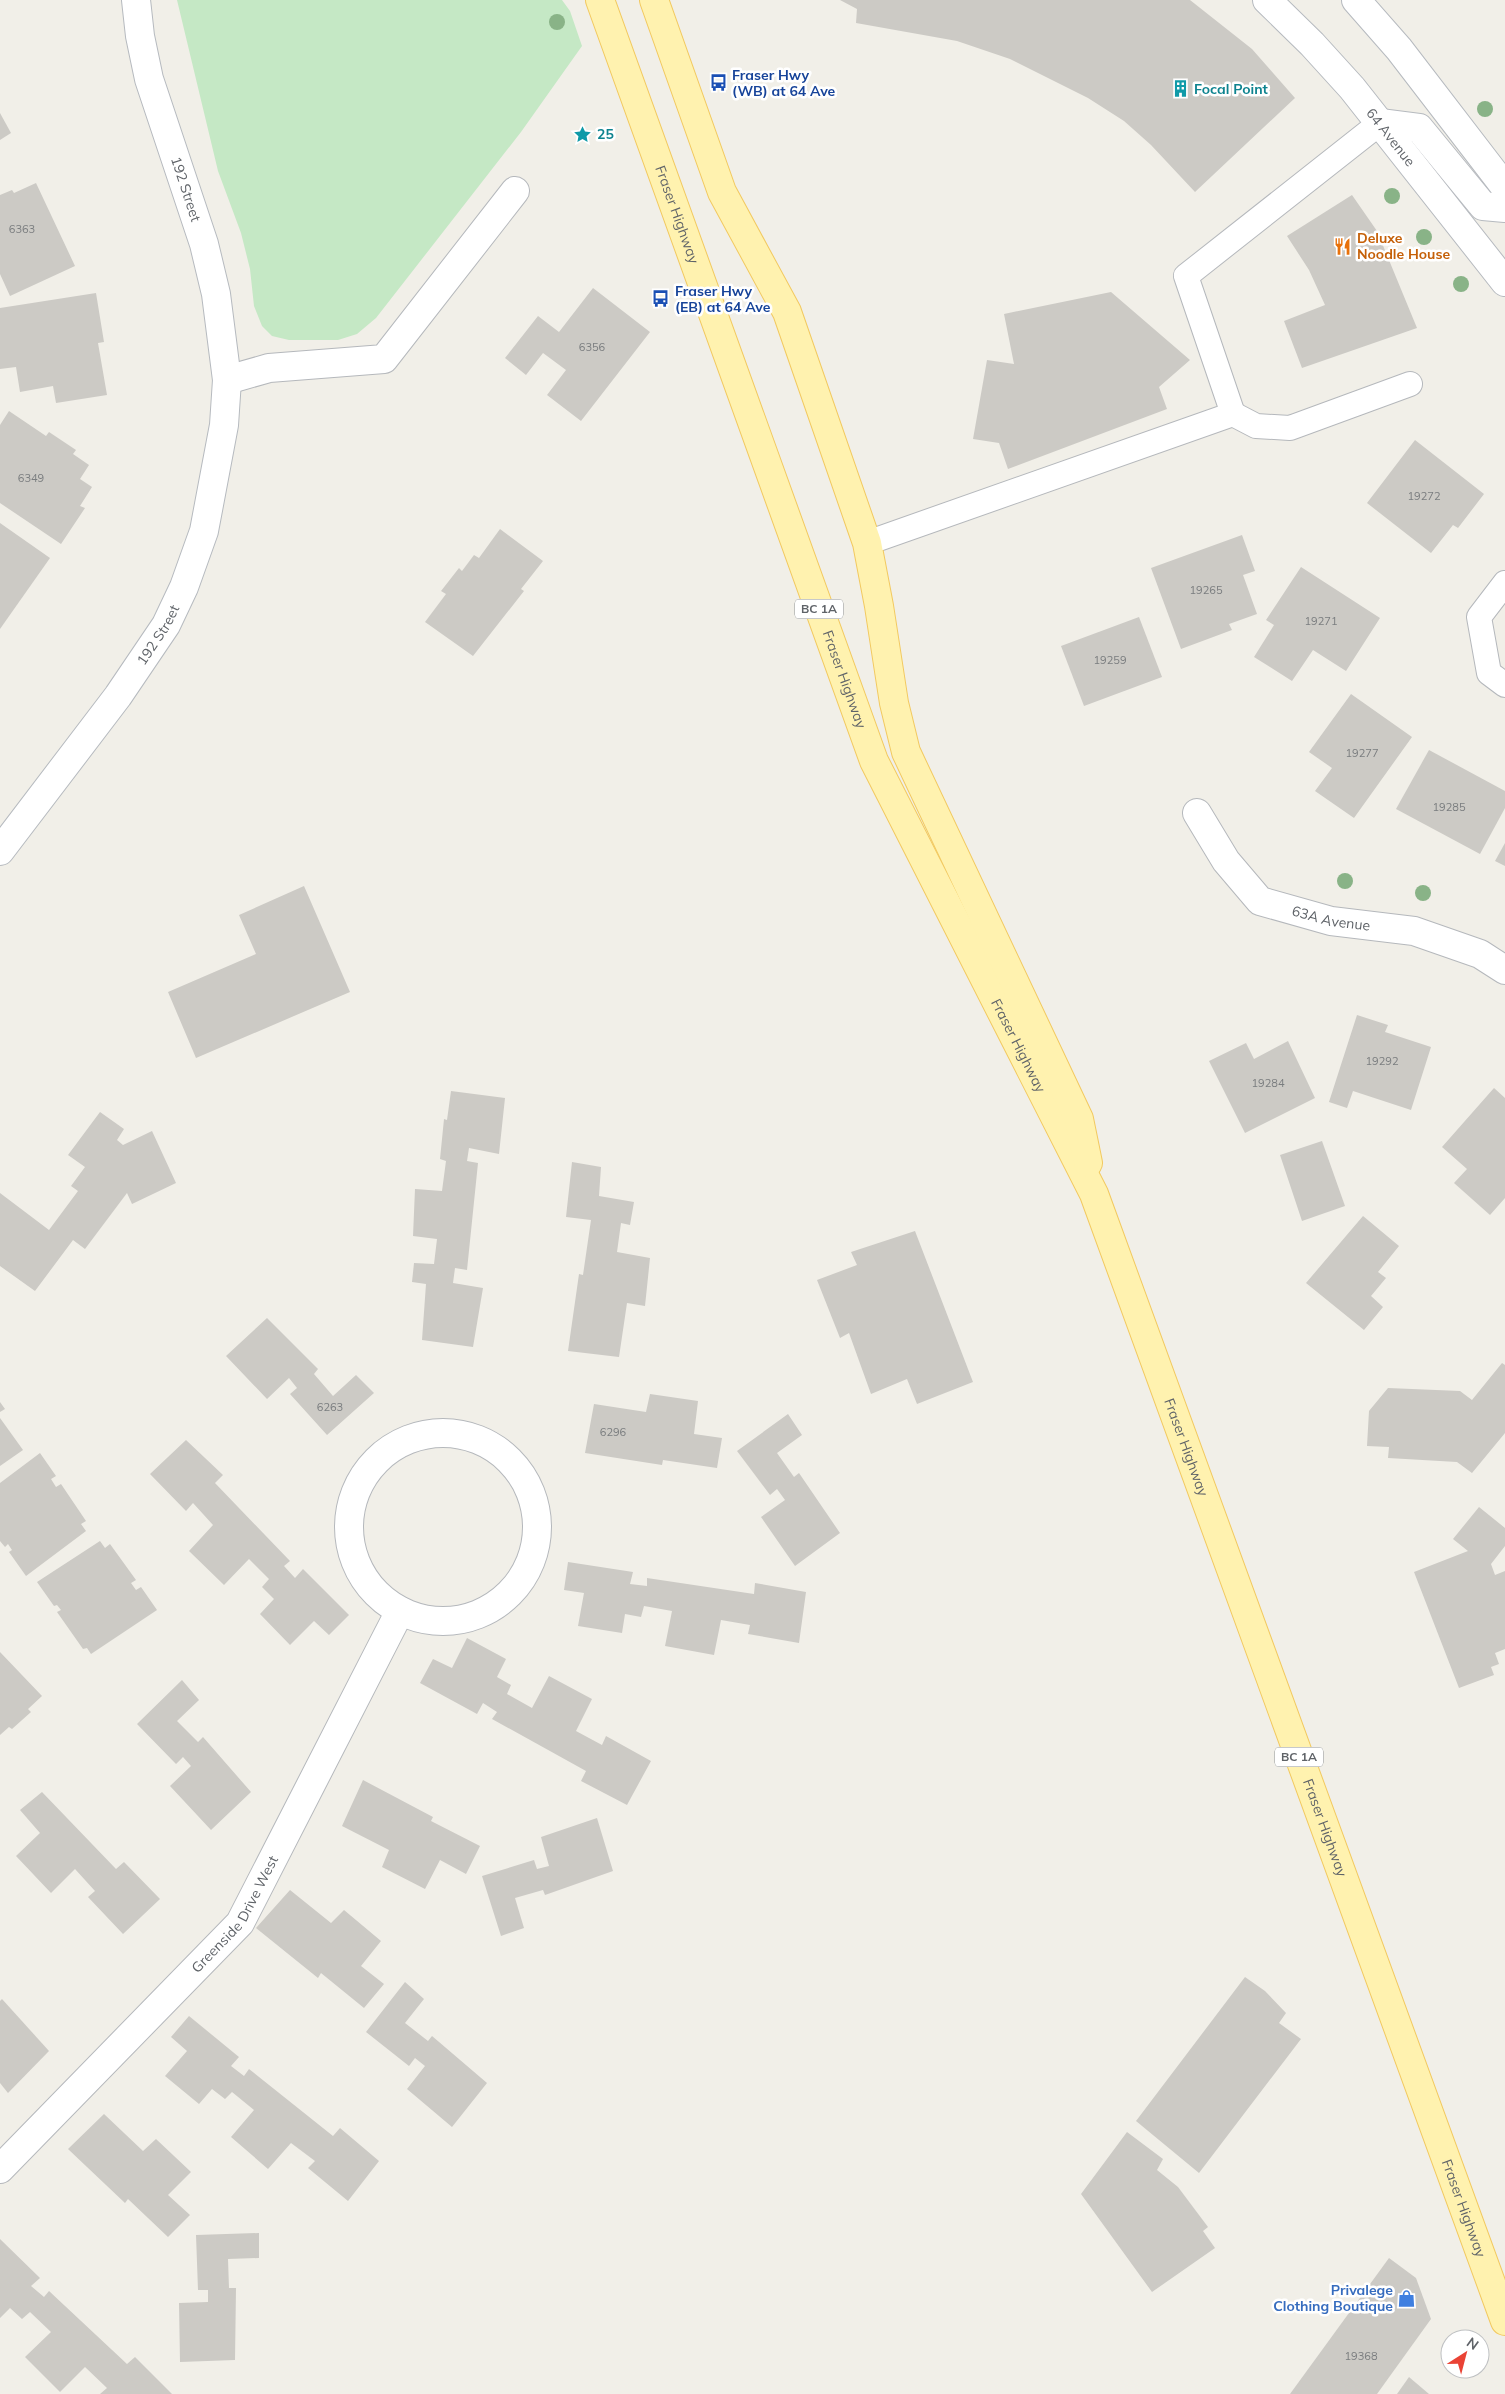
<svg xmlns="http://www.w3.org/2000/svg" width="1505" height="2394" font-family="Mulish,sans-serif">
	<rect width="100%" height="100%" fill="#f1efe8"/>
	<path fill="#c5e8c5" d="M177,0H562L570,11L582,46L521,132L376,318L357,334L338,340H289L272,336L262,326L254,306L250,269L241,233L218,171Z"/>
	<g fill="#cccac5">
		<path d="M840,0H1190L1252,49L1295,98L1195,192L1151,145L1124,121L1088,98L1010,59L957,41L856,23L857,9Z"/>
		<path d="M0,113L11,133L0,140Z"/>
		<path d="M36,183L75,266L10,296L0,274V195L12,190L14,193Z"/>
		<path d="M1352,195L1377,231L1417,328L1302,368L1284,321L1325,305L1309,270L1287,236Z"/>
		<path d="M593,288L650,332L581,421L547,395L566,370L543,353L526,375L505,358L538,316L559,332Z"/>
		<path d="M1111,292L1190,360L1159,387L1167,409L1008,469L999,443L973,439L987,360L1014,364L1004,314Z"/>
		<path d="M96,293L104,342L98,343L107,395L56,403L53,386L20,392L16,367L0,369V308Z"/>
		<path d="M9,411L46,436L49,432L76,450L73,454L89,465L80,479L92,487L80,506L85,508L61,544L0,503V425Z"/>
		<path d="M1415,440L1484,494L1458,528L1453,525L1431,553L1367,503Z"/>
		<path d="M0,523L50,558L0,629Z"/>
		<path d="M500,529L543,561L521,589L524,591L473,656L425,622L446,594L441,591L459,568L462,571L474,555L479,558Z"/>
		<path d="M1242,535L1255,571L1243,575L1257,614L1229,624L1232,630L1181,649L1151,568Z"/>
		<path d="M1301,567L1380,618L1346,671L1313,650L1292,681L1254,657L1274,625L1266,620Z"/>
		<path d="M1139,617L1162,677L1084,706L1061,646Z"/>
		<path d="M1351,694L1412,737L1354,818L1315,791L1332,768L1309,752Z"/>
		<path d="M1429,750L1505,791V808L1480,854L1396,809Z"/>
		<path d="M1505,843V866L1495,861Z"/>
		<path d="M304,886L350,992L196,1058L168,992L256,954L239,915Z"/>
		<path d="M1357,1015L1388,1025L1385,1032L1431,1047L1411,1110L1353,1091L1347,1108L1329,1102Z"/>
		<path d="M1288,1041L1315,1098L1245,1133L1209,1061L1246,1043L1254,1059Z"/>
		<path d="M1494,1088L1505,1098V1198L1490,1215L1454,1183L1467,1169L1442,1147Z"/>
		<path d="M451,1091L505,1098L499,1154L469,1148L467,1161L478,1163L467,1270L455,1268L453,1283L483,1288L473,1347L422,1340L426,1284L412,1282L414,1263L434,1264L437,1239L413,1236L415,1189L442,1191L446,1161L440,1159L444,1119L447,1120Z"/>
		<path d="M100,1112L124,1129L117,1140L123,1145L152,1131L176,1183L132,1204L127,1193L85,1249L73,1240L35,1291L0,1266V1193L49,1230L78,1191L71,1186L85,1167L68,1155Z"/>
		<path d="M1322,1141L1345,1206L1302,1221L1280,1155Z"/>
		<path d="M572,1162L601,1167L599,1196L634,1202L630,1225L621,1223L617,1252L650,1258L645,1306L627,1303L619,1357L568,1351L579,1274L583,1275L591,1220L566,1217Z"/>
		<path d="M1363,1216L1399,1246L1378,1272L1386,1278L1371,1296L1383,1307L1364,1330L1306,1283Z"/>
		<path d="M915,1231L973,1382L917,1404L907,1379L871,1394L849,1333L840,1338L817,1280L857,1265L851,1252Z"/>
		<path d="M267,1318L318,1369L314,1374L333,1396L356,1375L374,1393L327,1435L290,1394L297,1388L289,1378L267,1399L226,1356Z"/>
		<path d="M1502,1363L1505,1365V1433L1472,1473L1457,1462L1388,1458L1389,1447L1367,1446L1369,1411L1388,1388L1460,1391L1472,1400Z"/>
		<path d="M650,1394L698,1401L694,1434L722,1438L717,1468L663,1460L662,1465L585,1453L594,1404L646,1412Z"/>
		<path d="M0,1402L5,1409L0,1412Z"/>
		<path d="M788,1414L802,1435L777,1453L794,1477L799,1473L840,1533L795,1566L761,1517L785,1500L777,1489L770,1495L737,1451Z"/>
		<path d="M0,1418L23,1450L0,1466Z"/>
		<path d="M186,1440L223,1475L215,1483L290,1561L284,1566L295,1578L303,1569L349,1615L329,1635L314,1621L290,1645L260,1614L274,1599L262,1587L269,1579L249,1559L224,1585L189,1551L213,1525L193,1503L186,1511L150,1474Z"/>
		<path d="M40,1453L56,1476L51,1479L56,1487L61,1484L86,1521L81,1524L86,1531L26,1576L9,1552L12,1550L8,1544L5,1547L0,1541V1483Z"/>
		<path d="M1479,1507L1505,1528V1546L1491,1564L1495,1575L1505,1571V1649L1495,1653L1499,1664L1491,1667L1494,1675L1459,1688L1414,1572L1468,1551L1453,1539Z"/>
		<path d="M100,1541L105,1548L110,1544L136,1580L131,1583L136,1590L141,1587L157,1610L91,1654L87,1648L83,1649L57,1612L61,1610L57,1605L54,1606L37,1582Z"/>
		<path d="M568,1562L633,1572L630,1584L647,1586V1578L754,1594L755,1583L806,1592L799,1643L748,1634L750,1625L721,1620L714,1655L665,1646L672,1611L644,1606L641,1617L625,1614L622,1633L578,1626L584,1593L564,1590Z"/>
		<path d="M467,1638L506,1659L497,1677L511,1685L507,1694L532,1708L549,1676L592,1699L576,1731L602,1745L606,1736L651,1761L627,1805L581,1781L586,1771L492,1719L497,1712L483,1703L477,1714L420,1683L433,1659L452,1668Z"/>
		<path d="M0,1652L42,1696L28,1709L31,1712L12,1729L9,1727L0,1735Z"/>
		<path d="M182,1680L199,1700L177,1721L198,1742L203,1737L251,1792L211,1830L170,1786L191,1766L183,1757L176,1764L137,1724Z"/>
		<path d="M363,1780L433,1817L431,1821L480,1846L466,1874L440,1860L425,1889L382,1867L389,1850L342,1826Z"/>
		<path d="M42,1792L116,1869L124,1862L160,1899L123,1934L88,1897L95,1891L75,1869L51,1893L16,1856L40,1833L20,1810Z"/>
		<path d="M597,1818L613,1871L545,1895L543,1890L515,1898L524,1928L501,1936L482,1876L534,1860L537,1869L549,1866L541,1837Z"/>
		<path d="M290,1890L331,1923L344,1910L381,1941L361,1966L384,1984L364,2008L321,1973L318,1978L256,1928Z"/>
		<path d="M1245,1977L1265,1991L1286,2013L1279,2023L1301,2039L1199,2173L1136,2121Z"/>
		<path d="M405,1982L424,1999L405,2023L428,2041L432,2036L487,2083L452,2127L407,2089L425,2066L415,2058L409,2066L366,2032Z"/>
		<path d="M2,1999L49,2051L8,2093L0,2083V2001Z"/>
		<path d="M189,2016L239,2057L231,2066L244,2076L249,2069L333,2136L340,2128L379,2161L348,2201L308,2168L315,2161L291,2143L268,2169L231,2137L254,2110L232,2092L225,2099L212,2089L199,2104L165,2076L187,2051L171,2037Z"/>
		<path d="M104,2114L143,2151L156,2139L191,2172L168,2195L190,2215L168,2237L128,2199L125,2203L68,2149Z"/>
		<path d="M1127,2132L1163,2159L1157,2170L1178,2187L1208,2227L1203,2231L1215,2248L1152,2292L1081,2194Z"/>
		<path d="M259,2233V2258L228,2259L229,2288H236L235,2360L180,2362L179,2303L208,2302V2290H198L196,2235Z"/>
		<path d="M0,2239L40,2278L31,2286L44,2297L49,2291L127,2364L135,2357L172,2394H100L107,2388L85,2367L60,2392L25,2357L51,2332L30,2312L22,2319L10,2308L0,2318Z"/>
		<path d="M1389,2258L1416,2278L1431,2319L1377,2394H1290Z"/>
		<path d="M1409,2377L1429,2394H1397Z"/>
	</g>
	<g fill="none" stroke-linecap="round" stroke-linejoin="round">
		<defs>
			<g id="lane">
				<path d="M1233,414L1256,426L1290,428L1410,384"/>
				<path d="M867,543L1233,414L1186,276L1380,123"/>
				<path d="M1505,583L1479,617L1489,673L1505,685"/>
			</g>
			<g id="street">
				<path d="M227,380L269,368L384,359L515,191"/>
				<path id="s1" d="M1197,813L1226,861L1260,901L1331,921L1414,931L1480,954L1505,970"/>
				<circle cx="443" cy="1527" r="94"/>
				<path id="s2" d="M0,2169L240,1923L400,1611"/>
			</g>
			<g id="secondary">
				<path id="s3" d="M1267,0L1312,44L1352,88L1505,282"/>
				<path d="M1356,0L1399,49L1505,187"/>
				<path d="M1380,123L1419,128L1483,206L1505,208"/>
				<path id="s4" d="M0,851L118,696L166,625L184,587L204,531L224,425L227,380L216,294L204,244L149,79L140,36L136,0"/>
			</g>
			<g id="primary">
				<path id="s5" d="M600,0L874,761L1094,1194L1505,2321"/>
				<path d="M654,0L722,192L787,312L867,543L879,606L894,703L906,752L1079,1119L1088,1163"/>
			</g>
		</defs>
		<use href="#lane" stroke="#b5b8bc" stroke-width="26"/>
		<use href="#street" stroke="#b5b8bc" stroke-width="30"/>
		<use href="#secondary" stroke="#b6babf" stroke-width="30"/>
		<use href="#primary" stroke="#f2c960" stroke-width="30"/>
		<use href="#lane" stroke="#fff" stroke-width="24"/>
		<use href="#street" stroke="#fff" stroke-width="28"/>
		<use href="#secondary" stroke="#fff" stroke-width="28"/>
		<use href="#primary" stroke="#fff2af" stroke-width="28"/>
	</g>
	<g fill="#89b387">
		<circle cx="557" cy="22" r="8"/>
		<circle cx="1485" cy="109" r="8"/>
		<circle cx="1392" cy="196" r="8"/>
		<circle cx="1424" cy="237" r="8"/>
		<circle cx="1461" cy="284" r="8"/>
		<circle cx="1345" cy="881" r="8"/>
		<circle cx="1423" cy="893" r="8"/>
	</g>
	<defs>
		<symbol id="bus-bare" viewBox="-9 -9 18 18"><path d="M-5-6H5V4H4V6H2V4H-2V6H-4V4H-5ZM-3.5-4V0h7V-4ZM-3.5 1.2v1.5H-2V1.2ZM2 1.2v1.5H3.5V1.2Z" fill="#1a4fb4" stroke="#fff" stroke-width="2.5" paint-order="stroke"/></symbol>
		<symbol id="building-bare" viewBox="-9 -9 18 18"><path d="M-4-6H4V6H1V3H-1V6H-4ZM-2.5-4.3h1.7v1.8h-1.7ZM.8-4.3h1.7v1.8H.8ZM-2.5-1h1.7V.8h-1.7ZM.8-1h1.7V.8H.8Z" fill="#0f9aa8" stroke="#fff" stroke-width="2.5" paint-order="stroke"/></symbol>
		<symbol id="sight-bare" viewBox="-9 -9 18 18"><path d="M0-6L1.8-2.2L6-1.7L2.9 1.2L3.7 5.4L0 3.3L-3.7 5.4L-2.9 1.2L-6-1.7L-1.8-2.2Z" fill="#0f9aa8" stroke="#fff" stroke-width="2.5" paint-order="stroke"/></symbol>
		<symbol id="restaurant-bare" viewBox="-9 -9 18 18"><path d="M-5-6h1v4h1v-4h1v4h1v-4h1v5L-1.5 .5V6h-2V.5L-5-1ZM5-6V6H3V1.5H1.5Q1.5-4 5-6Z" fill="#e8710a" stroke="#fff" stroke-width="2.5" paint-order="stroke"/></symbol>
		<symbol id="shop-bare" viewBox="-9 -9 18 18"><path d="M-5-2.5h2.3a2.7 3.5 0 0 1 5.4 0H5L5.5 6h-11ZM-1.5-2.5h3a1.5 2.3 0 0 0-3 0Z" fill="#3f7fe0" stroke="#fff" stroke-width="2.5" paint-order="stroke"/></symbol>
	</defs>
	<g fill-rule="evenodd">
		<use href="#bus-bare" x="706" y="70" width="25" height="25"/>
		<use href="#building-bare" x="1168" y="76" width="25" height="25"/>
		<use href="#sight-bare" x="570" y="122" width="25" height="25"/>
		<use href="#restaurant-bare" x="1330" y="234" width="25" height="25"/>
		<use href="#bus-bare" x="648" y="286" width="25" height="25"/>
		<use href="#shop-bare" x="1394" y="2286" width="25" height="25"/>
	</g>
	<g text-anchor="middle" stroke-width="5" stroke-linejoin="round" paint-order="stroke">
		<g font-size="11" fill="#7a7d7f">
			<text x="22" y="233">6363</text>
			<text x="592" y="351">6356</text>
			<text x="31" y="482">6349</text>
			<text x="1424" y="500">19272</text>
			<text x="1206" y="594">19265</text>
			<text x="1321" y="625">19271</text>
			<text x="1110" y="664">19259</text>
			<text x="1362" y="757">19277</text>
			<text x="1449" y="811">19285</text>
			<text x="1382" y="1065">19292</text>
			<text x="1268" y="1087">19284</text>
			<text x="330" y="1411">6263</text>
			<text x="613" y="1436">6296</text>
			<text x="1361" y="2360">19368</text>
		</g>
		<g fill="#fff" stroke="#8f9295" stroke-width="1">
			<rect x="795" y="599.5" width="48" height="19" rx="4"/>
			<rect x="1275" y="1747.5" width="48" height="19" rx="4"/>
		</g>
		<g font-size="12" font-weight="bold" fill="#5f6368">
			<text x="819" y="613">BC 1A</text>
			<text x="1299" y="1761">BC 1A</text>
		</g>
		<g font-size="14" font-weight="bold" fill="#164399" stroke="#fff" text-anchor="start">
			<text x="732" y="80">Fraser Hwy<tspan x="732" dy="16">(WB) at 64 Ave</tspan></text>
			<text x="675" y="296">Fraser Hwy<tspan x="675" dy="16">(EB) at 64 Ave</tspan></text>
		</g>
		<g font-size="14" font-weight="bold" fill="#0d838f" stroke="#fff" text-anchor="start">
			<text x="1194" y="94">Focal Point</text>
			<text x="597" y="139">25</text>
		</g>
		<g font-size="14" fill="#5f6368" stroke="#fff">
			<text dy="5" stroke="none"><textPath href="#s3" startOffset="185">64 Avenue</textPath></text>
			<text transform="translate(186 189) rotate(72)" y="5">192 Street</text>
			<text dy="5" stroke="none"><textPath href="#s5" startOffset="228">Fraser Highway</textPath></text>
			<text dy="5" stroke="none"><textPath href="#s4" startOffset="268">192 Street</textPath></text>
			<text dy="5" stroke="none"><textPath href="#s5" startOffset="722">Fraser Highway</textPath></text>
			<text dy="5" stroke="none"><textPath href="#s1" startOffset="182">63A Avenue</textPath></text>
			<text dy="5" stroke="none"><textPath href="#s5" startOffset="1128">Fraser Highway</textPath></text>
			<text dy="5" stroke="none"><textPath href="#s5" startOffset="1564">Fraser Highway</textPath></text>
			<text dy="5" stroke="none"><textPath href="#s5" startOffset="1969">Fraser Highway</textPath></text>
			<text dy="5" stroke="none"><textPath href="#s2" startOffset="348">Greenside Drive West</textPath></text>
			<text dy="5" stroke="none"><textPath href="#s5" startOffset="2374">Fraser Highway</textPath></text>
		</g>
		<g font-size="14" font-weight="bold" fill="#c56008" stroke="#fff" text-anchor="start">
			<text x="1357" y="243">Deluxe<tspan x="1357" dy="16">Noodle House</tspan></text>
		</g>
		<g font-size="14" font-weight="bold" fill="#366cbe" stroke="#fff" text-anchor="end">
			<text x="1393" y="2295">Privalege<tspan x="1393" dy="16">Clothing Boutique</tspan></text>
		</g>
	</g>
	<g transform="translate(1465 2354) rotate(36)"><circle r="24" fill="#ffffff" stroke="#bfc1c3"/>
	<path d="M0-4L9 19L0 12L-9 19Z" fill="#ea4335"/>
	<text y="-8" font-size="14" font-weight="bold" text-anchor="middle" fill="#5f6368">N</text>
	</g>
</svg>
